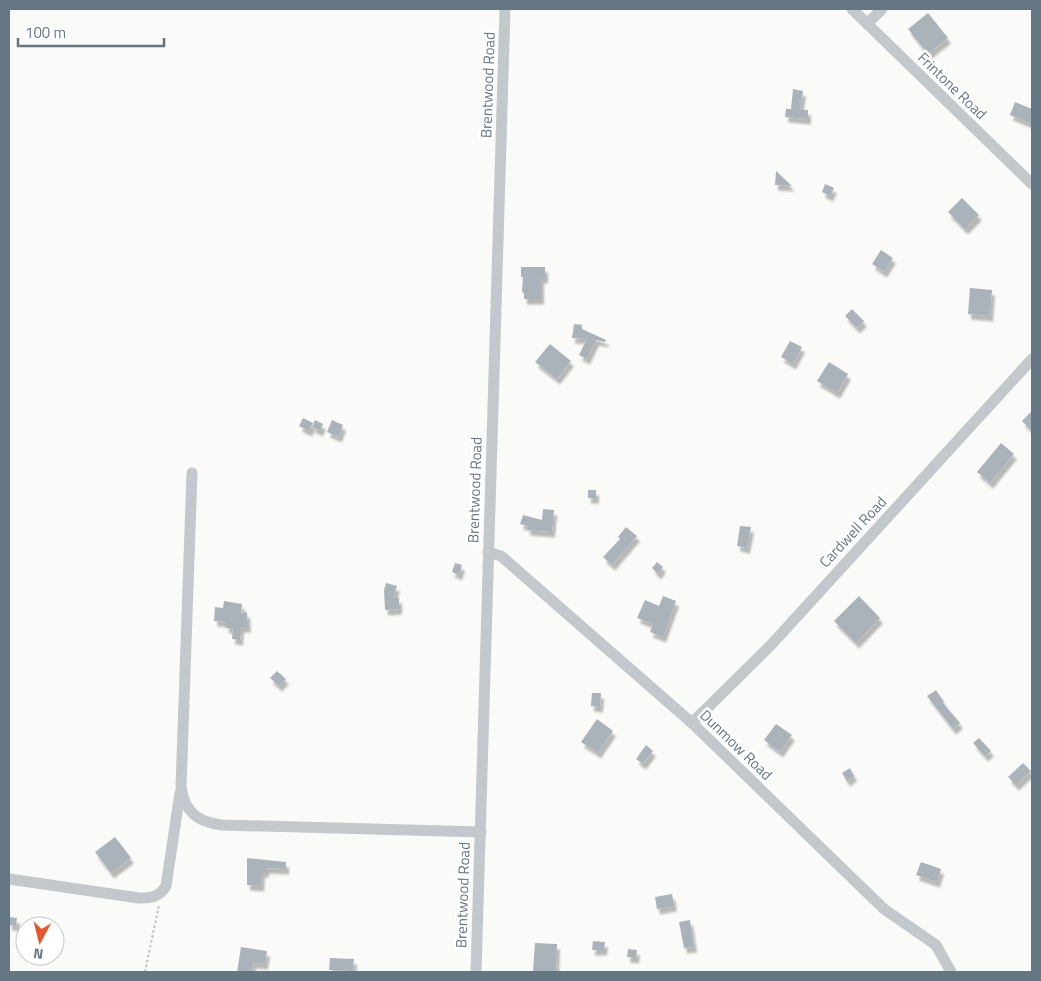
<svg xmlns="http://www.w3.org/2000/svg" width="1041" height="981" font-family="'Titillium Web',sans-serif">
	<defs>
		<filter id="shadow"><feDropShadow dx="3" dy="5.5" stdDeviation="1" flood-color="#0004"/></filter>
	</defs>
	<rect width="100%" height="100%" fill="#fafaf8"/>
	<g fill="#aab3b9" filter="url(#shadow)">
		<path d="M928,13L948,38L928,54L908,29Z"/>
		<path d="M793,89L803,91L800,110H808V119L785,117L786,109H791Z"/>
		<path d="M1015,102L1032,109V124L1010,115Z"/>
		<path d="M776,171L792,186L775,185Z"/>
		<path d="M825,184L834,188L830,196L822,192Z"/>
		<path d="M962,198L979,215L965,229L948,212Z"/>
		<path d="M881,250L893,258L884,272L872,264Z"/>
		<path d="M521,267H545V278H541V299H524V293L522,292L523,277H521Z"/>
		<path d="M970,288L992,290L990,316L968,314Z"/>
		<path d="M852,309L864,321L857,328L845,316Z"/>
		<path d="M574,324L582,325V329L606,340L605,342L596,340L587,359L579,355L587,339L572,338Z"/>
		<path d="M790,341L802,347L793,364L781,357Z"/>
		<path d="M550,344L571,361L557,379L535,362Z"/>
		<path d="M829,362L848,374L837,393L817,381Z"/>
		<path d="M1032,411V431L1022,421Z"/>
		<path d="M303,418L313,423L309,431L299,426Z"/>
		<path d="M315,420L323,424L320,431L312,427Z"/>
		<path d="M332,420L343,425L339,437L327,432Z"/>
		<path d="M1001,443L1014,454L990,483L977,472Z"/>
		<rect x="588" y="490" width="8" height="8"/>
		<path d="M543,509L554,510L552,532L527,530L528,526L520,524L523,515L542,520Z"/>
		<path d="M740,526L751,527L747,548L737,546Z"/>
		<path d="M626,527L637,536L612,565L603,557L620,539L618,537Z"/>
		<path d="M657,562L663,567L658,574L652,568Z"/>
		<path d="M455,563L462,565L459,575L452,572Z"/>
		<path d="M386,583L397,586L393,598H399V609L385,610L384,590Z"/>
		<path d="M663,596L676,601L663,637L650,632L653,624L637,618L645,600L659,606Z"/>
		<path d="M859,596L880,618L856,643L834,621Z"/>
		<path d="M224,601L242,604L241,613L247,612L248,627H241L240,640L232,639L233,628H226V622L214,621L215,607L223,608Z"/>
		<path d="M277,671L286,679L279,686L270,678Z"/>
		<path d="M936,690L944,702L943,703L960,723L953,729L927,696Z"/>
		<path d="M592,693H601L600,707L591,706Z"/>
		<path d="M597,719L613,731L598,753L581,742Z"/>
		<path d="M776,724L792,735L780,752L764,740Z"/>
		<path d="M979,738L991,751L985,756L973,743Z"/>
		<path d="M646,745L653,751L643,764L636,759Z"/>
		<path d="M1023,763L1031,771L1016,785L1008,777Z"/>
		<path d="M850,768L854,776L847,781L842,773Z"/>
		<path d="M115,837L131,858L111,873L95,852Z"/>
		<path d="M247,858L286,862V869L266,868V872H262L261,886L247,885Z"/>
		<path d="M921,862L941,869L937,882L916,875Z"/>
		<path d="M672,894L674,906L657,909L655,897Z"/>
		<path d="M9,917L17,918L16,926L9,925Z"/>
		<path d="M690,920L694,947L684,948L679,922Z"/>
		<path d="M593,941L605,942L604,950H592Z"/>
		<path d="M535,943L557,944L556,972L533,971Z"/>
		<path d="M241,947L267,951L265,964L253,963L252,972H237Z"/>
		<path d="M628,949L637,950L636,958L627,957Z"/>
		<path d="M330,958L354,959L353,971L329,970Z"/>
	</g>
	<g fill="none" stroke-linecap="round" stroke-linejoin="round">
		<path stroke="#bbbfc2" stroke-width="2" stroke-dasharray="2.5 2.5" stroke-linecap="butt" d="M145,972L159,905"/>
		<g stroke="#c3c8cc" stroke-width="11">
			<path d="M852,9L1032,184"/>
			<path d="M867,24L882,9"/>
			<path d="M192,473L181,787C185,812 197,822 222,825L481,832"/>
			<path d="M488,552L501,556L692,723L884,909L936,945L951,972"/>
			<path d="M692,723L771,645L1032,359"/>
			<path d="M9,879L139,898C152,898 159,897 166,886L180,793"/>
			<path d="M476,972L505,9"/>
		</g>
	</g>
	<g text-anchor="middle" stroke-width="5" stroke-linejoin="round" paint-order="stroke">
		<g font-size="15" fill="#657683" stroke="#fff">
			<text transform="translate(488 85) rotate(-88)" y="5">Brentwood Road</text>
			<text transform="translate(952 86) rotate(44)" y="5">Frintone Road</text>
			<text transform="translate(475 490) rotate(-88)" y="5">Brentwood Road</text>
			<text transform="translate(853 532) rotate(-47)" y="5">Cardwell Road</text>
			<text transform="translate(736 745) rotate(44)" y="5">Dunmow Road</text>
			<text transform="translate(463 895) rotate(-88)" y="5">Brentwood Road</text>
		</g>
	</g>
	<rect width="1041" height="981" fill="none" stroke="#657683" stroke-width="20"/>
	<g transform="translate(40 941) rotate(187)"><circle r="24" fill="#ffffff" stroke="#c1c8cd"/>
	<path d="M0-4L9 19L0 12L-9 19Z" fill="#e4572e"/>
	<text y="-8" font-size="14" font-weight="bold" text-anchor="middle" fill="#657683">N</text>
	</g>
	<path d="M18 38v8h146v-8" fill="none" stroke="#657683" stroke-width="2.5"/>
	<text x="25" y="38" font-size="15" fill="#657683" stroke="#ffffff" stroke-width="4" paint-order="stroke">100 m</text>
</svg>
